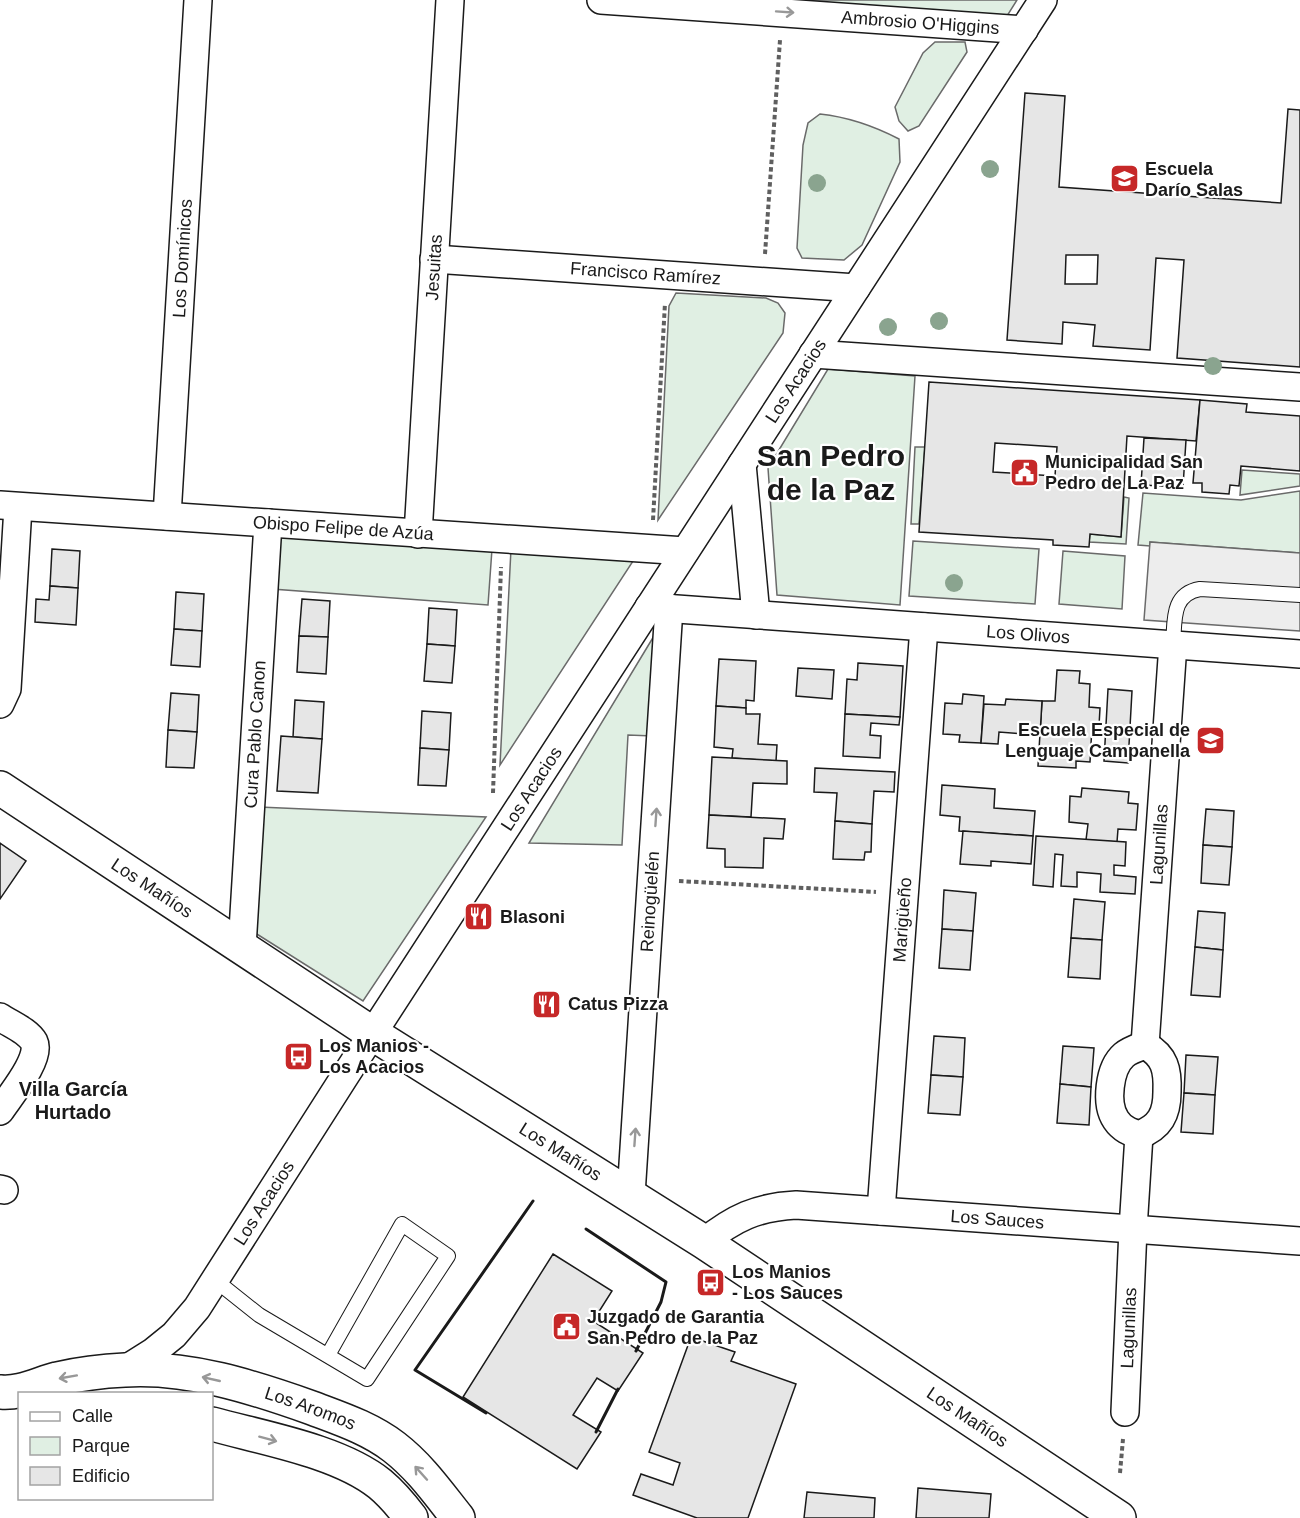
<svg xmlns="http://www.w3.org/2000/svg" width="1300" height="1518" font-family="Arial,sans-serif">
	<rect width="100%" height="100%" fill="#fff"/>
	<g fill="#e0efe3" stroke="#6a6a6a" stroke-width="1.5">
		<path d="M762,0H1017L1007,16Z"/>
		<path d="M935,42H965L967,52L919,126L908,131L899,121L895,107L923,53Z"/>
		<path d="M820,114C848,117 874,126 899,139L900,162L862,245L844,260L802,258L797,248L803,145L808,123Z"/>
		<path d="M676,293L766,298L778,303L785,313L783,333L658,520L669,306Z"/>
		<path d="M828,369L915,376L900,605L777,595L768,468Z"/>
		<path d="M915,447H925L919,524H911Z"/>
		<path d="M1242,470L1300,474V486L1240,495Z"/>
		<path d="M1300,491V553L1150,542V546L1138,545L1143,493L1241,500Z"/>
		<path d="M1124,497L1129,498L1126,544L1089,542L1090,534L1121,537Z"/>
		<path d="M276,534L492,549L488,605L272,589Z"/>
		<path d="M913,541L1039,549L1035,604L909,596Z"/>
		<path d="M511,549L637,555L500,765Z"/>
		<path d="M1063,551L1125,556L1122,609L1059,604Z"/>
		<path d="M660,626L653,736L628,735L622,845L529,843Z"/>
		<path d="M259,807L486,817L363,1001L252,931Z"/>
	</g>
	<path fill="#ededed" stroke="#6a6a6a" stroke-width="1.5" d="M1150,542L1300,553V631L1144,620Z"/>
	<g fill="#e6e6e6" stroke="#1a1a1a" stroke-width="1.5" fill-rule="evenodd">
		<path d="M1025,93L1065,96L1059,187L1281,203L1288,109L1300,110V367L1177,358L1184,260L1156,258L1150,350L1093,346L1095,325L1063,322L1062,344L1007,340ZM1066,255H1098L1097,284H1065Z"/>
		<path d="M929,382L1200,400L1196,441L1127,436L1121,537L1090,534L1089,547L1053,545V540L919,532ZM995,443L1057,447L1055,476L993,472Z"/>
		<path d="M1200,400L1247,404L1246,412L1300,416V471L1241,466L1239,486L1230,485L1229,494L1202,492V483H1193Z"/>
		<path d="M1144,438L1186,440L1183,487L1141,485Z"/>
		<path d="M52,549L80,551L78,588L50,586Z"/>
		<path d="M50,586L78,588L76,625L35,622L36,599L49,600Z"/>
		<path d="M176,592L204,594L202,631L174,629Z"/>
		<path d="M302,599L330,601L328,637L299,636Z"/>
		<path d="M429,608L457,610L455,646L427,644Z"/>
		<path d="M174,629L202,631L200,667L171,665Z"/>
		<path d="M299,636L328,637L326,674L297,672Z"/>
		<path d="M427,644L455,646L452,683L424,681Z"/>
		<path d="M719,659L756,661L754,701L746,700V708L716,706Z"/>
		<path d="M858,663L903,666L900,717L845,714L847,679L857,680Z"/>
		<path d="M798,668L834,670L832,699L796,696Z"/>
		<path d="M1057,670L1080,671L1079,683L1090,684L1089,707L1100,708L1099,726H1092L1090,762L1076,761V768L1038,766L1042,701H1055Z"/>
		<path d="M1108,689L1132,691L1128,763L1104,761Z"/>
		<path d="M171,693L199,695L197,732L168,730Z"/>
		<path d="M963,694L984,696L981,743L959,742L960,735L943,734L945,703L962,704Z"/>
		<path d="M1006,699L1042,701L1040,735L999,732L998,744L981,743L984,704L1005,705Z"/>
		<path d="M295,700L324,702L322,739L293,737Z"/>
		<path d="M716,706L746,708V714H760L758,744L777,745L776,761L732,758L733,749L714,747Z"/>
		<path d="M422,711L451,713L449,750L420,748Z"/>
		<path d="M845,714L900,717L899,725L871,723L870,735L881,736L880,758L843,756Z"/>
		<path d="M168,730L197,732L194,768L166,767Z"/>
		<path d="M281,736L322,739L318,793L277,791Z"/>
		<path d="M420,748L449,750L446,786L418,785Z"/>
		<path d="M712,757L787,761V784L753,783L751,817L709,815Z"/>
		<path d="M815,768L895,772L894,792L874,791L872,824L835,821L837,793L814,792Z"/>
		<path d="M942,785L995,789L994,808L1035,811L1033,836L959,831L960,817L940,815Z"/>
		<path d="M1082,788L1129,792L1128,803L1138,804L1136,830L1118,829L1117,842L1086,840L1088,824L1069,822L1070,796L1081,797Z"/>
		<path d="M1206,809L1234,811L1232,847L1203,845Z"/>
		<path d="M709,815L785,819L783,839L764,838L763,868L725,867V849L707,848Z"/>
		<path d="M835,821L872,824L871,852H865L864,860L833,859Z"/>
		<path d="M963,831L1033,836L1031,864L991,861V866L960,864Z"/>
		<path d="M1036,836L1126,842L1125,866L1114,865V875L1136,877L1135,894L1100,892L1101,874L1077,872V887L1061,886L1063,855L1055,854L1053,887L1033,885Z"/>
		<path d="M0,843L26,861L0,899Z"/>
		<path d="M1203,845L1232,847L1229,885L1201,883Z"/>
		<path d="M944,890L976,893L973,931L942,929Z"/>
		<path d="M1074,899L1105,902L1102,940L1071,938Z"/>
		<path d="M1198,911L1225,913L1223,950L1195,947Z"/>
		<path d="M942,929L973,931L970,970L939,968Z"/>
		<path d="M1071,938L1102,940L1100,979L1068,977Z"/>
		<path d="M1195,947L1223,950L1220,997L1191,995Z"/>
		<path d="M934,1036L965,1038L963,1077L931,1075Z"/>
		<path d="M1063,1046L1094,1048L1091,1087L1060,1084Z"/>
		<path d="M1186,1055L1218,1057L1215,1095L1184,1093Z"/>
		<path d="M931,1075L963,1077L960,1115L928,1113Z"/>
		<path d="M1060,1084L1091,1087L1089,1125L1057,1123Z"/>
		<path d="M1184,1093L1215,1095L1213,1134L1181,1132Z"/>
		<path d="M553,1254L612,1291L593,1321L643,1353L618,1391L597,1378L573,1415L601,1432L577,1469L463,1397Z"/>
		<path d="M691,1337L735,1352L731,1361L796,1384L748,1518H697L633,1495L641,1474L673,1485L680,1463L649,1452Z"/>
		<path d="M918,1488L991,1494L989,1518H916Z"/>
		<path d="M807,1492L875,1498L874,1518H804Z"/>
	</g>
	<g fill="none" stroke-linecap="round" stroke-linejoin="round">
		<defs>
			<g id="service">
				<path d="M1173,644C1175,621 1171,594 1200,589L1300,595"/>
				<path d="M215,1280L259,1315L367,1379L448,1256L402,1224L328,1355"/>
			</g>
			<g id="minor">
				<path id="s1" d="M601,0L1024,30"/>
				<path id="s2" d="M434,259L856,288"/>
				<path d="M813,354L1300,387"/>
				<path d="M742,464L756,615"/>
				<path id="s3" d="M0,505L685,551"/>
				<path id="s4" d="M167,516L198,0"/>
				<path id="s5" d="M418,534L450,0"/>
				<path id="s6" d="M649,607L1300,654"/>
				<path d="M0,704L7,689L18,507"/>
				<path id="s7" d="M242,947L268,523"/>
				<path d="M0,1017C10,1024 28,1031 34,1042C42,1058 9,1097 0,1111"/>
				<path id="s8" d="M1145,1045L1173,644"/>
				<path d="M1145,1045C1165,1056 1168,1070 1167,1092C1167,1114 1160,1127 1139,1135C1130,1132 1122,1129 1116,1120C1105,1104 1109,1068 1124,1055C1130,1050 1137,1048 1145,1045Z"/>
				<path d="M0,1189L4,1190"/>
				<path id="s9" d="M631,1195L669,608"/>
				<path id="s10" d="M881,1211L924,627"/>
				<path id="s11" d="M704,1242C734,1218 757,1207 796,1205L1300,1241"/>
				<path id="s12" d="M126,1369L153,1352L174,1335L197,1308L345,1076L1043,0"/>
				<path id="s13" d="M1125,1412L1133,1229L1139,1135"/>
			</g>
			<g id="tertiary">
				<path id="s14" d="M0,788L373,1034L704,1242L1119,1518"/>
			</g>
			<g id="secondary">
				<path id="s15" d="M0,1392C20,1394 38,1384 57,1379C79,1374 103,1371 125,1370C188,1366 253,1387 312,1408C341,1419 369,1428 394,1447C420,1467 438,1493 458,1518"/>
				<path d="M212,1424C263,1438 339,1451 380,1484C392,1494 402,1506 411,1518"/>
			</g>
		</defs>
		<use href="#service" stroke="#1a1a1a" stroke-width="16"/>
		<use href="#minor" stroke="#1a1a1a" stroke-width="30"/>
		<use href="#tertiary" stroke="#1a1a1a" stroke-width="36"/>
		<use href="#secondary" stroke="#1a1a1a" stroke-width="36"/>
		<g stroke="#5f5f5f" stroke-width="4" stroke-dasharray="4.5 3" stroke-linecap="butt">
			<path d="M765,254L780,40"/>
			<path d="M653,520L665,303"/>
			<path d="M493,793L501,567"/>
			<path d="M679,881L876,892"/>
			<path d="M1120,1473L1123,1439"/>
		</g>
		<use href="#service" stroke="#fff" stroke-width="14"/>
		<use href="#minor" stroke="#fff" stroke-width="27"/>
		<use href="#tertiary" stroke="#fff" stroke-width="33"/>
		<use href="#secondary" stroke="#fff" stroke-width="33"/>
		<g stroke="#1a1a1a" stroke-width="3">
			<path d="M586,1229L666,1282L661,1302L636,1351"/>
			<path d="M486,1413L415,1370L533,1201"/>
			<path d="M596,1432L618,1389"/>
		</g>
	</g>
	<g fill="#8aa48f">
		<circle cx="990" cy="169" r="9"/>
		<circle cx="817" cy="183" r="9"/>
		<circle cx="939" cy="321" r="9"/>
		<circle cx="888" cy="327" r="9"/>
		<circle cx="1213" cy="366" r="9"/>
		<circle cx="954" cy="583" r="9"/>
	</g>
	<defs><path id="oneway-shaft" d="M-6 0H5M1.5-3L5.5 0L1.5 3" fill="none" stroke-width="1.6" stroke-linecap="round" stroke-linejoin="round" transform="scale(1.5)"/></defs>
	<g stroke="#989898">
		<use href="#oneway-shaft" transform="translate(785 12) rotate(4)"/>
		<use href="#oneway-shaft" transform="translate(656 817) rotate(-86)"/>
		<use href="#oneway-shaft" transform="translate(635 1137) rotate(-86)"/>
		<use href="#oneway-shaft" transform="translate(68 1377) rotate(170)"/>
		<use href="#oneway-shaft" transform="translate(211 1379) rotate(-167)"/>
		<use href="#oneway-shaft" transform="translate(268 1439) rotate(15)"/>
		<use href="#oneway-shaft" transform="translate(421 1473) rotate(-132)"/>
	</g>
	<defs>
		<symbol id="school-square" viewBox="-11 -11 22 22"><rect x="-9" y="-9" width="18" height="18" rx="4" fill="#c62828" stroke="#fff"/><path d="M0-5L7-2L0 1L-7-2ZM-4 1L0 2.5L4 1V4Q0 6-4 4Z" fill="#fff"/></symbol>
		<symbol id="civic-square" viewBox="-11 -11 22 22"><rect x="-9" y="-9" width="18" height="18" rx="4" fill="#c62828" stroke="#fff"/><path d="M-.6-6.5H3V-4.5H.6V-3L4-1V1h2V6H-6V1h2V-1L-.6-3ZM-1.2 2.5V6h2.4V2.5Z" fill="#fff"/></symbol>
		<symbol id="restaurant-square" viewBox="-11 -11 22 22"><rect x="-9" y="-9" width="18" height="18" rx="4" fill="#c62828" stroke="#fff"/><path d="M-5-6h1v4h1v-4h1v4h1v-4h1v5L-1.5 .5V6h-2V.5L-5-1ZM5-6V6H3V1.5H1.5Q1.5-4 5-6Z" fill="#fff"/></symbol>
		<symbol id="bus-square" viewBox="-11 -11 22 22"><rect x="-9" y="-9" width="18" height="18" rx="4" fill="#c62828" stroke="#fff"/><path d="M-5-6H5V4H4V6H2V4H-2V6H-4V4H-5ZM-3.5-4V0h7V-4ZM-3.5 1.2v1.5H-2V1.2ZM2 1.2v1.5H3.5V1.2Z" fill="#fff"/></symbol>
	</defs>
	<g fill-rule="evenodd">
		<use href="#school-square" x="1108" y="162" width="33" height="33"/>
		<use href="#civic-square" x="1008" y="456" width="33" height="33"/>
		<use href="#school-square" x="1194" y="724" width="33" height="33"/>
		<use href="#restaurant-square" x="462" y="900" width="33" height="33"/>
		<use href="#restaurant-square" x="530" y="988" width="33" height="33"/>
		<use href="#bus-square" x="282" y="1040" width="33" height="33"/>
		<use href="#bus-square" x="694" y="1266" width="33" height="33"/>
		<use href="#civic-square" x="550" y="1310" width="33" height="33"/>
	</g>
	<g text-anchor="middle" stroke-width="4.5" stroke-linejoin="round" paint-order="stroke">
		<g font-size="18" fill="#1a1a1a" stroke="#fff">
			<text dy="6" stroke="none"><textPath href="#s1" startOffset="320">Ambrosio O'Higgins</textPath></text>
			<text dy="6" stroke="none"><textPath href="#s4" startOffset="258">Los Domínicos</textPath></text>
			<text dy="6" stroke="none"><textPath href="#s5" startOffset="267">Jesuitas</textPath></text>
			<text dy="6" stroke="none"><textPath href="#s2" startOffset="212">Francisco Ramírez</textPath></text>
			<text dy="6" stroke="none"><textPath href="#s12" startOffset="1198">Los Acacios</textPath></text>
			<text dy="6" stroke="none"><textPath href="#s3" startOffset="344">Obispo Felipe de Azúa</textPath></text>
			<text dy="6" stroke="none"><textPath href="#s6" startOffset="380">Los Olivos</textPath></text>
			<text dy="6" stroke="none"><textPath href="#s7" startOffset="213">Cura Pablo Canon</textPath></text>
			<text dy="6" stroke="none"><textPath href="#s12" startOffset="712">Los Acacios</textPath></text>
			<text dy="6" stroke="none"><textPath href="#s8" startOffset="201">Lagunillas</textPath></text>
			<text dy="6" stroke="none"><textPath href="#s14" startOffset="182">Los Mañíos</textPath></text>
			<text dy="6" stroke="none"><textPath href="#s9" startOffset="294">Reinogüelén</textPath></text>
			<text dy="6" stroke="none"><textPath href="#s10" startOffset="292">Marigüeño</textPath></text>
			<text dy="6" stroke="none"><textPath href="#s14" startOffset="668">Los Mañíos</textPath></text>
			<text dy="6" stroke="none"><textPath href="#s12" startOffset="219">Los Acacios</textPath></text>
			<text dy="6" stroke="none"><textPath href="#s11" startOffset="303">Los Sauces</textPath></text>
			<text dy="6" stroke="none"><textPath href="#s13" startOffset="84">Lagunillas</textPath></text>
			<text dy="6" stroke="none"><textPath href="#s15" startOffset="318">Los Aromos</textPath></text>
			<text dy="6" stroke="none"><textPath href="#s14" startOffset="1154">Los Mañíos</textPath></text>
		</g>
		<g font-size="18" font-weight="bold" fill="#1a1a1a" stroke="#fff" text-anchor="start">
			<text x="1145" y="175">Escuela<tspan x="1145" dy="21">Darío Salas</tspan></text>
			<text x="1045" y="468">Municipalidad San<tspan x="1045" dy="21">Pedro de La Paz</tspan></text>
			<text x="1190" y="736" text-anchor="end">Escuela Especial de<tspan x="1190" dy="21">Lenguaje Campanella</tspan></text>
			<text x="500" y="923">Blasoni</text>
			<text x="568" y="1010">Catus Pizza</text>
			<text x="319" y="1052">Los Manios -<tspan x="319" dy="21">Los Acacios</tspan></text>
			<text x="732" y="1278">Los Manios<tspan x="732" dy="21">- Los Sauces</tspan></text>
			<text x="587" y="1323">Juzgado de Garantia<tspan x="587" dy="21">San Pedro de la Paz</tspan></text>
		</g>
		<g font-size="20" font-weight="bold" fill="#1a1a1a" stroke="#fff">
			<text x="73" y="1096">Villa García<tspan x="73" dy="23">Hurtado</tspan></text>
		</g>
		<g font-size="30" font-weight="bold" fill="#1a1a1a" stroke="#fff">
			<text x="831" y="466">San Pedro<tspan x="831" dy="34">de la Paz</tspan></text>
		</g>
	</g>
	<rect x="18" y="1392" width="195" height="108" fill="#ffffff" stroke="#a3a3a3" stroke-width="1.5"/>
	<rect x="30" y="1412" width="30" height="9" fill="#ffffff" stroke="#a3a3a3" stroke-width="1.5"/>
	<text x="72" y="1422" font-size="18" fill="#1a1a1a">Calle</text>
	<rect x="30" y="1437" width="30" height="18" fill="#e0efe3" stroke="#a3a3a3" stroke-width="1.5"/>
	<text x="72" y="1452" font-size="18" fill="#1a1a1a">Parque</text>
	<rect x="30" y="1467" width="30" height="18" fill="#e6e6e6" stroke="#a3a3a3" stroke-width="1.5"/>
	<text x="72" y="1482" font-size="18" fill="#1a1a1a">Edificio</text>
</svg>
